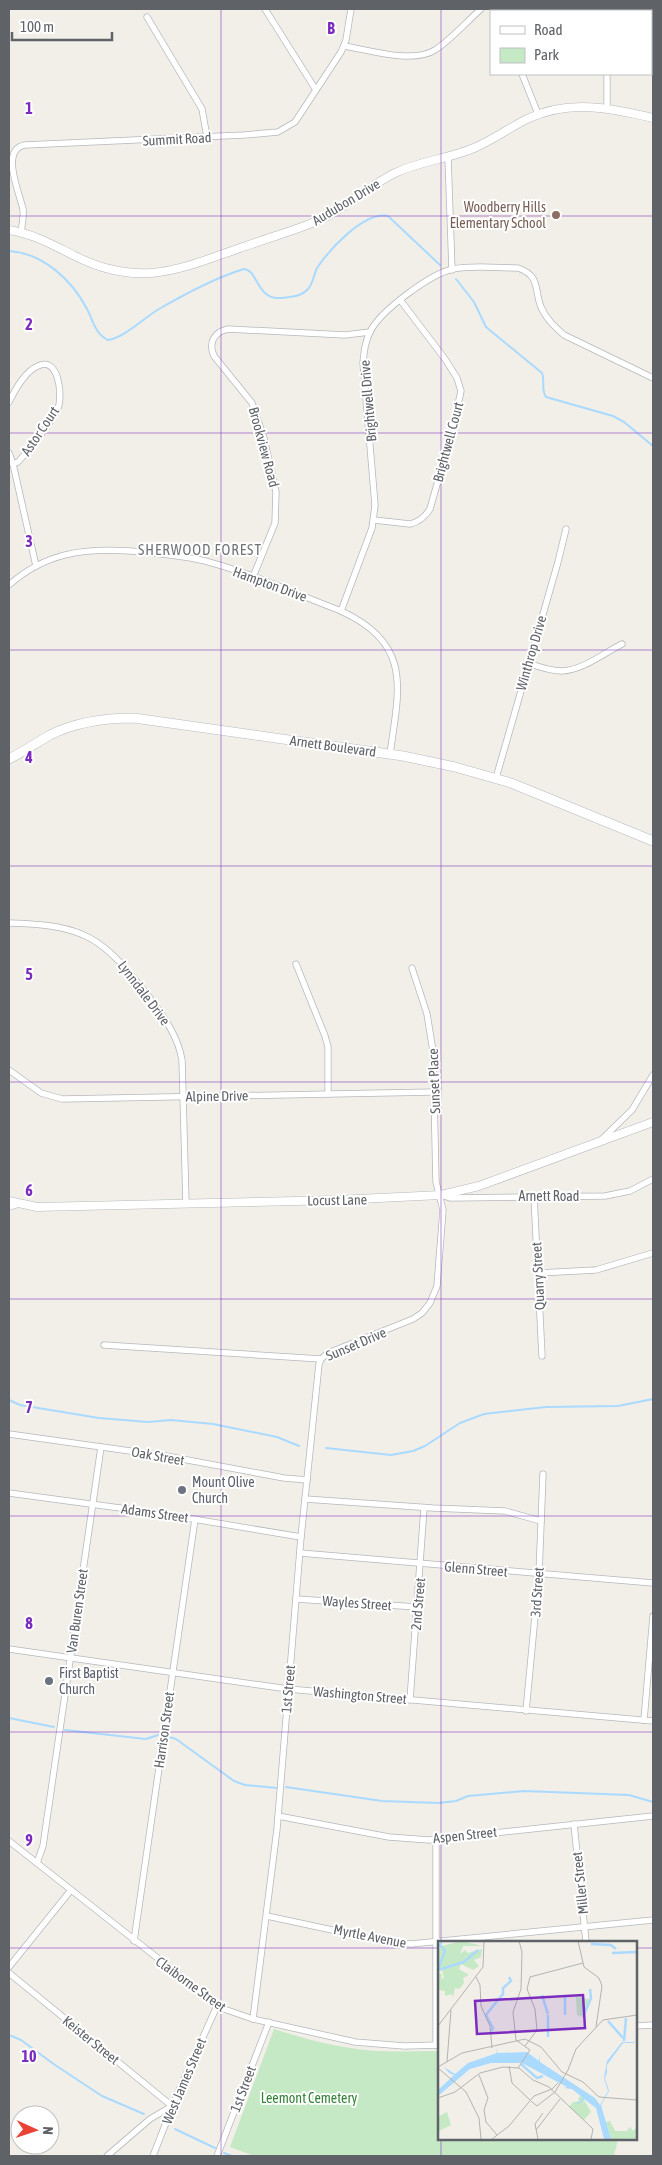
<svg xmlns="http://www.w3.org/2000/svg" width="662" height="2165" font-family="'Asap Condensed',sans-serif">
	<rect width="100%" height="100%" fill="#f1efe8"/>
	<path fill="#c5e8c5" d="M274,2029C298,2037 324,2044 350,2048C379,2053 410,2051 439,2051L440,2139H618L614,2156H254L230,2147Z"/>
	<g fill="none" stroke-linecap="round" stroke-linejoin="round">
		<g stroke="#aadaff" stroke-width="2">
			<path d="M9,251C43,253 72,280 87,309C93,320 95,334 108,340C124,338 145,317 159,309C185,294 214,278 244,269C258,270 257,300 280,298C290,297 301,297 308,289C313,284 314,274 317,268C329,250 364,211 388,216L440,265"/>
			<path d="M456,279L474,302L486,327L542,373C545,381 541,391 546,397L613,416L624,422L653,446"/>
			<path d="M9,1400L20,1405L99,1418L148,1422L171,1420L213,1424L277,1437L299,1446"/>
			<path d="M326,1448L391,1455L413,1451L425,1446L460,1423L484,1414L546,1407L618,1406L653,1399"/>
			<path d="M9,1718L54,1727"/>
			<path d="M65,1730L146,1739L158,1735"/>
			<path d="M169,1737L176,1739L234,1781L245,1785L277,1788"/>
			<path d="M286,1787L382,1801L438,1803L456,1801L468,1796L524,1791L629,1795L653,1802"/>
			<path d="M9,2035L21,2040L55,2065L102,2096L144,2114"/>
			<path d="M175,2129L215,2148"/>
			<path d="M224,2153L232,2156"/>
		</g>
		<defs>
			<g id="minor">
				<path d="M265,9L316,90"/>
				<path d="M497,9L498,11"/>
				<path d="M585,9L586,11"/>
				<path d="M147,17L202,109L207,137"/>
				<path d="M344,46C369,50 413,64 435,50C452,39 466,22 481,9"/>
				<path d="M522,74L538,114"/>
				<path d="M607,108V74"/>
				<path d="M448,157L452,270"/>
				<path d="M21,232C22,225 24,216 23,209C19,192 0,149 25,145L244,135L278,132L295,122L341,52L346,40L351,9"/>
				<path d="M9,402C15,390 25,371 38,366C58,356 62,392 59,405C55,419 29,450 18,462L13,464L9,453"/>
				<path d="M13,464L36,566"/>
				<path d="M374,520L410,524C419,522 425,517 430,509L452,431L461,391L457,378L445,359L401,301"/>
				<path d="M253,577L275,523L276,492L264,438L252,403L214,356C208,343 214,332 228,329L345,335L370,332"/>
				<path d="M9,585C45,553 83,548 130,551C155,553 180,555 205,561C251,573 296,594 341,611C413,644 399,689 390,754"/>
				<path d="M341,611L372,528L375,505L363,363C364,352 365,341 371,330C382,310 430,274 453,269C473,265 497,268 518,268C541,276 534,290 541,307C546,319 555,327 564,335L653,378"/>
				<path d="M528,663C539,667 551,671 562,671C583,670 604,653 622,644"/>
				<path d="M496,778L558,562L566,529"/>
				<path d="M9,923C86,925 102,937 149,997C164,1017 178,1036 182,1060L186,1203"/>
				<path d="M296,964L325,1036L328,1047V1094"/>
				<path d="M9,1070L41,1093L62,1099L434,1092"/>
				<path d="M601,1140L632,1110L653,1075"/>
				<path d="M441,1195L450,1198L605,1196L630,1191L653,1179"/>
				<path d="M534,1196L542,1356"/>
				<path d="M9,1207L19,1204"/>
				<path d="M538,1273L596,1270L653,1253"/>
				<path d="M104,1345L321,1359L328,1353L413,1319L422,1313L430,1303L437,1286L443,1210L436,1182L433,1051L427,1014L412,968"/>
				<path d="M9,1434L166,1456L284,1478L307,1480"/>
				<path d="M9,1493L157,1513L301,1537"/>
				<path d="M305,1499L433,1508L505,1511L541,1521"/>
				<path d="M300,1553L653,1583"/>
				<path d="M296,1599L417,1607"/>
				<path d="M9,1649L288,1689L653,1721"/>
				<path d="M410,1700L424,1508"/>
				<path d="M526,1711L539,1574L543,1474"/>
				<path d="M644,1720L653,1616"/>
				<path d="M278,1816L389,1837L429,1840L653,1816"/>
				<path d="M574,1824L586,1942"/>
				<path d="M9,1841L221,2008L253,2019L355,2042L404,2046L440,2045"/>
				<path d="M37,1863L43,1846L101,1447"/>
				<path d="M267,1916L388,1942L411,1944L653,1920"/>
				<path d="M134,1941L195,1519"/>
				<path d="M9,1967L71,1890"/>
				<path d="M9,1973L172,2106"/>
				<path d="M253,2019L277,1829L301,1537L319,1364L321,1359"/>
				<path d="M636,2026L653,2025"/>
				<path d="M436,2045V1839"/>
				<path d="M107,2156L150,2119L172,2106"/>
				<path d="M153,2156L176,2097L217,2006"/>
				<path d="M217,2156L269,2022"/>
			</g>
			<g id="tertiary">
				<path d="M9,230C34,234 53,245 75,256C98,268 126,275 152,273C184,270 216,256 246,246C273,236 302,229 328,216C351,203 371,185 395,173C420,161 448,159 474,148C493,140 509,128 527,119C569,99 611,108 653,118"/>
				<path d="M9,1201L37,1207L337,1200L441,1195L479,1186L653,1122"/>
			</g>
			<path id="secondary" d="M9,759C23,752 36,743 50,735C76,722 105,718 134,718L403,756L455,767L511,783L653,841"/>
		</defs>
		<use href="#minor" stroke="#b5b8bc" stroke-width="7"/>
		<use href="#tertiary" stroke="#b5b8bc" stroke-width="9"/>
		<use href="#secondary" stroke="#b6babf" stroke-width="10"/>
		<use href="#minor" stroke="#fff" stroke-width="5.5"/>
		<use href="#tertiary" stroke="#fff" stroke-width="8"/>
		<use href="#secondary" stroke="#fff" stroke-width="9"/>
	</g>
	<path fill="none" stroke="#7b2cbf" stroke-width="1" stroke-opacity="0.55" d="M221,9V2156M441,9V1942M9,216H653M9,433H653M9,650H653M9,866H653M9,1082H653M9,1299H653M9,1516H653M9,1732H653M9,1948H440M636,1948H653M441,2139V2156"/>
	<circle fill="#8d6e63" stroke="#fff" stroke-width="2" cx="556" cy="215" r="5"/>
	<g fill="#6b7280" stroke="#fff" stroke-width="2">
		<circle cx="182" cy="1490" r="5"/>
		<circle cx="49" cy="1681" r="5"/>
	</g>
	<g text-anchor="middle" stroke-width="4" stroke-linejoin="round" paint-order="stroke">
		<g font-size="14" fill="#5f6368" stroke="#fff">
			<text transform="translate(177 139) rotate(-3)" y="5">Summit Road</text>
			<text transform="translate(346 202) rotate(-31)" y="5">Audubon Drive</text>
			<text transform="translate(368 401) rotate(-95)" y="5">Brightwell Drive</text>
			<text transform="translate(40 431) rotate(-56)" y="5">Astor Court</text>
			<text transform="translate(448 442) rotate(-75)" y="5">Brightwell Court</text>
			<text transform="translate(264 447) rotate(75)" y="5">Brookview Road</text>
			<text transform="translate(270 584) rotate(20)" y="5">Hampton Drive</text>
			<text transform="translate(531 653) rotate(-74)" y="5">Winthrop Drive</text>
			<text transform="translate(333 746) rotate(8)" y="5">Arnett Boulevard</text>
			<text transform="translate(144 993) rotate(53)" y="5">Lynndale Drive</text>
			<text transform="translate(434 1081) rotate(-92)" y="5">Sunset Place</text>
			<text transform="translate(217 1096) rotate(-1)" y="5">Alpine Drive</text>
			<text x="549" y="1201">Arnett Road</text>
			<text transform="translate(337 1200) rotate(-1)" y="5">Locust Lane</text>
			<text transform="translate(538 1276) rotate(-93)" y="5">Quarry Street</text>
			<text transform="translate(356 1344) rotate(-23)" y="5">Sunset Drive</text>
			<text transform="translate(158 1456) rotate(10)" y="5">Oak Street</text>
			<text transform="translate(155 1513) rotate(8)" y="5">Adams Street</text>
			<text transform="translate(476 1569) rotate(5)" y="5">Glenn Street</text>
			<text transform="translate(537 1592) rotate(-86)" y="5">3rd Street</text>
			<text transform="translate(357 1603) rotate(4)" y="5">Wayles Street</text>
			<text transform="translate(418 1604) rotate(-85)" y="5">2nd Street</text>
			<text transform="translate(77 1611) rotate(-82)" y="5">Van Buren Street</text>
			<text transform="translate(288 1689) rotate(-85)" y="5">1st Street</text>
			<text transform="translate(360 1695) rotate(5)" y="5">Washington Street</text>
			<text transform="translate(164 1730) rotate(-82)" y="5">Harrison Street</text>
			<text transform="translate(465 1835) rotate(-6)" y="5">Aspen Street</text>
			<text transform="translate(580 1883) rotate(-96)" y="5">Miller Street</text>
			<text transform="translate(370 1936) rotate(11)" y="5">Myrtle Avenue</text>
			<text transform="translate(191 1984) rotate(36)" y="5">Claiborne Street</text>
			<text transform="translate(91 2040) rotate(39)" y="5">Keister Street</text>
			<text transform="translate(184 2081) rotate(-67)" y="5">West James Street</text>
			<text transform="translate(243 2089) rotate(-69)" y="5">1st Street</text>
		</g>
		<g font-size="14" fill="#785e54" stroke="#fff" text-anchor="end">
			<text x="546" y="212">Woodberry Hills<tspan x="546" dy="16">Elementary School</tspan></text>
		</g>
		<g font-size="14" fill="#5b616d" stroke="#fff" text-anchor="start">
			<text x="192" y="1487">Mount Olive<tspan x="192" dy="16">Church</tspan></text>
			<text x="59" y="1678">First Baptist<tspan x="59" dy="16">Church</tspan></text>
		</g>
		<g font-size="14" fill="#348238" stroke="#fff">
			<text x="309" y="2103">Leemont Cemetery</text>
		</g>
		<g font-size="15" letter-spacing="1" fill="#70757a" stroke="#fff">
			<text x="200" y="555">SHERWOOD FOREST</text>
		</g>
	</g>
	<g transform="translate(438 1941)">
		<rect width="199" height="199" fill="#f1efe8"/>
		<path d="M23,0L45,5H25L22,13L27,9L30,12L44,8L43,16L36,19L41,25L35,29L23,23L21,28L31,34L25,37L26,42L21,48L17,47L15,57L14,53L7,55V50L1,49V31L4,34L3,38L6,37L4,29L0,30V6ZM138,56L151,58L145,76L139,74ZM143,154L153,171L146,179L131,166L135,161L142,160L140,158ZM9,171L13,184L1,190L0,176ZM172,180L177,190H189L192,186L195,190L199,186V198H173L168,181Z" fill="#c5e8c5"/>
		<path d="M199,94L196,102H185L169,124V132L167,137L171,150L163,164L173,198H166L158,167L146,158L142,162L138,163L145,157L134,148L126,147L129,146L84,122H53L32,128L0,155V149L16,134L11,132L6,126L17,133L30,122L59,112L58,107L60,112L89,111L101,120L102,114V121L157,157L162,164L170,150L166,137L169,120L184,101H196Z" fill="#aadaff"/>
		<path fill="none" stroke="#aadaff" stroke-width="2.5" d="M153,3L173,4L178,8M174,12L199,11M0,28L7,10L2,4L4,0M0,29L26,21L40,9M104,54L110,73M51,70L65,53V47L73,40L71,36M51,70L48,74L55,87L52,93M127,74V54M145,76L153,57L152,48M170,80L185,97M110,96V74M186,100L188,77M83,123L99,137L105,135"/>
		<path fill="none" stroke="#b3b3b1" stroke-width="1" d="M140,0L146,26L161,37L164,45L158,86M38,36L42,44L43,65L52,85L54,107M92,36L145,22M0,85L45,26L46,0M78,99L75,71L83,48L84,11L81,0M78,99L92,109L80,127M87,105L99,89L97,68L89,48L92,36M9,121L13,69M71,125L74,142L92,159M0,126L24,112L87,98L103,106L124,131L145,141L161,156L199,159M0,127L28,151L41,177L43,198M41,134L50,157L46,169L48,181L59,194M0,157L17,151L42,132L65,126L81,127L95,139L111,146L155,188L153,198M93,160L99,165L117,151L130,129L138,108L165,79L199,74M98,189L122,158M54,198L71,185L96,155L114,148L120,142M100,198L97,183L105,172"/>
		<path fill="#7b2cbf" fill-opacity="0.15" stroke="#7b2cbf" stroke-width="2.5" d="M145,54L147,87L39,93L37,60Z"/>
		<rect width="199" height="199" fill="none" stroke="#5f6368" stroke-width="2.5"/>
	</g>
	<g font-size="16" text-anchor="middle" font-weight="bold" fill="#7b2cbf" stroke="#fff" stroke-width="4" stroke-linejoin="round" paint-order="stroke">
		<text x="331" y="34">B</text>
		<text x="29" y="114">1</text>
		<text x="29" y="330">2</text>
		<text x="29" y="547">3</text>
		<text x="29" y="763">4</text>
		<text x="29" y="980">5</text>
		<text x="29" y="1196">6</text>
		<text x="29" y="1413">7</text>
		<text x="29" y="1629">8</text>
		<text x="29" y="1846">9</text>
		<text x="29" y="2062">10</text>
	</g>
	<rect width="662" height="2165" fill="none" stroke="#5f6368" stroke-width="20"/>
	<rect x="490" y="10" width="162" height="65" fill="#ffffff" stroke="#bfc1c3"/>
	<rect x="500" y="26" width="25" height="8" fill="#ffffff" stroke="#bfc1c3"/>
	<text x="534" y="35" font-size="15" fill="#5f6368">Road</text>
	<rect x="500" y="48" width="25" height="15" fill="#c5e8c5" stroke="#bfc1c3"/>
	<text x="534" y="60" font-size="15" fill="#5f6368">Park</text>
	<g transform="translate(35 2130) rotate(93)"><circle r="24" fill="#ffffff" stroke="#bfc1c3"/>
	<path d="M0-4L9 19L0 12L-9 19Z" fill="#ea4335"/>
	<text y="-8" font-size="14" font-weight="bold" text-anchor="middle" fill="#5f6368">N</text>
	</g>
	<path d="M12 32v8h100v-8" fill="none" stroke="#5f6368" stroke-width="2.5"/>
	<text x="20" y="32" font-size="15" fill="#5f6368" stroke="#ffffff" stroke-width="4" paint-order="stroke">100 m</text>
</svg>
